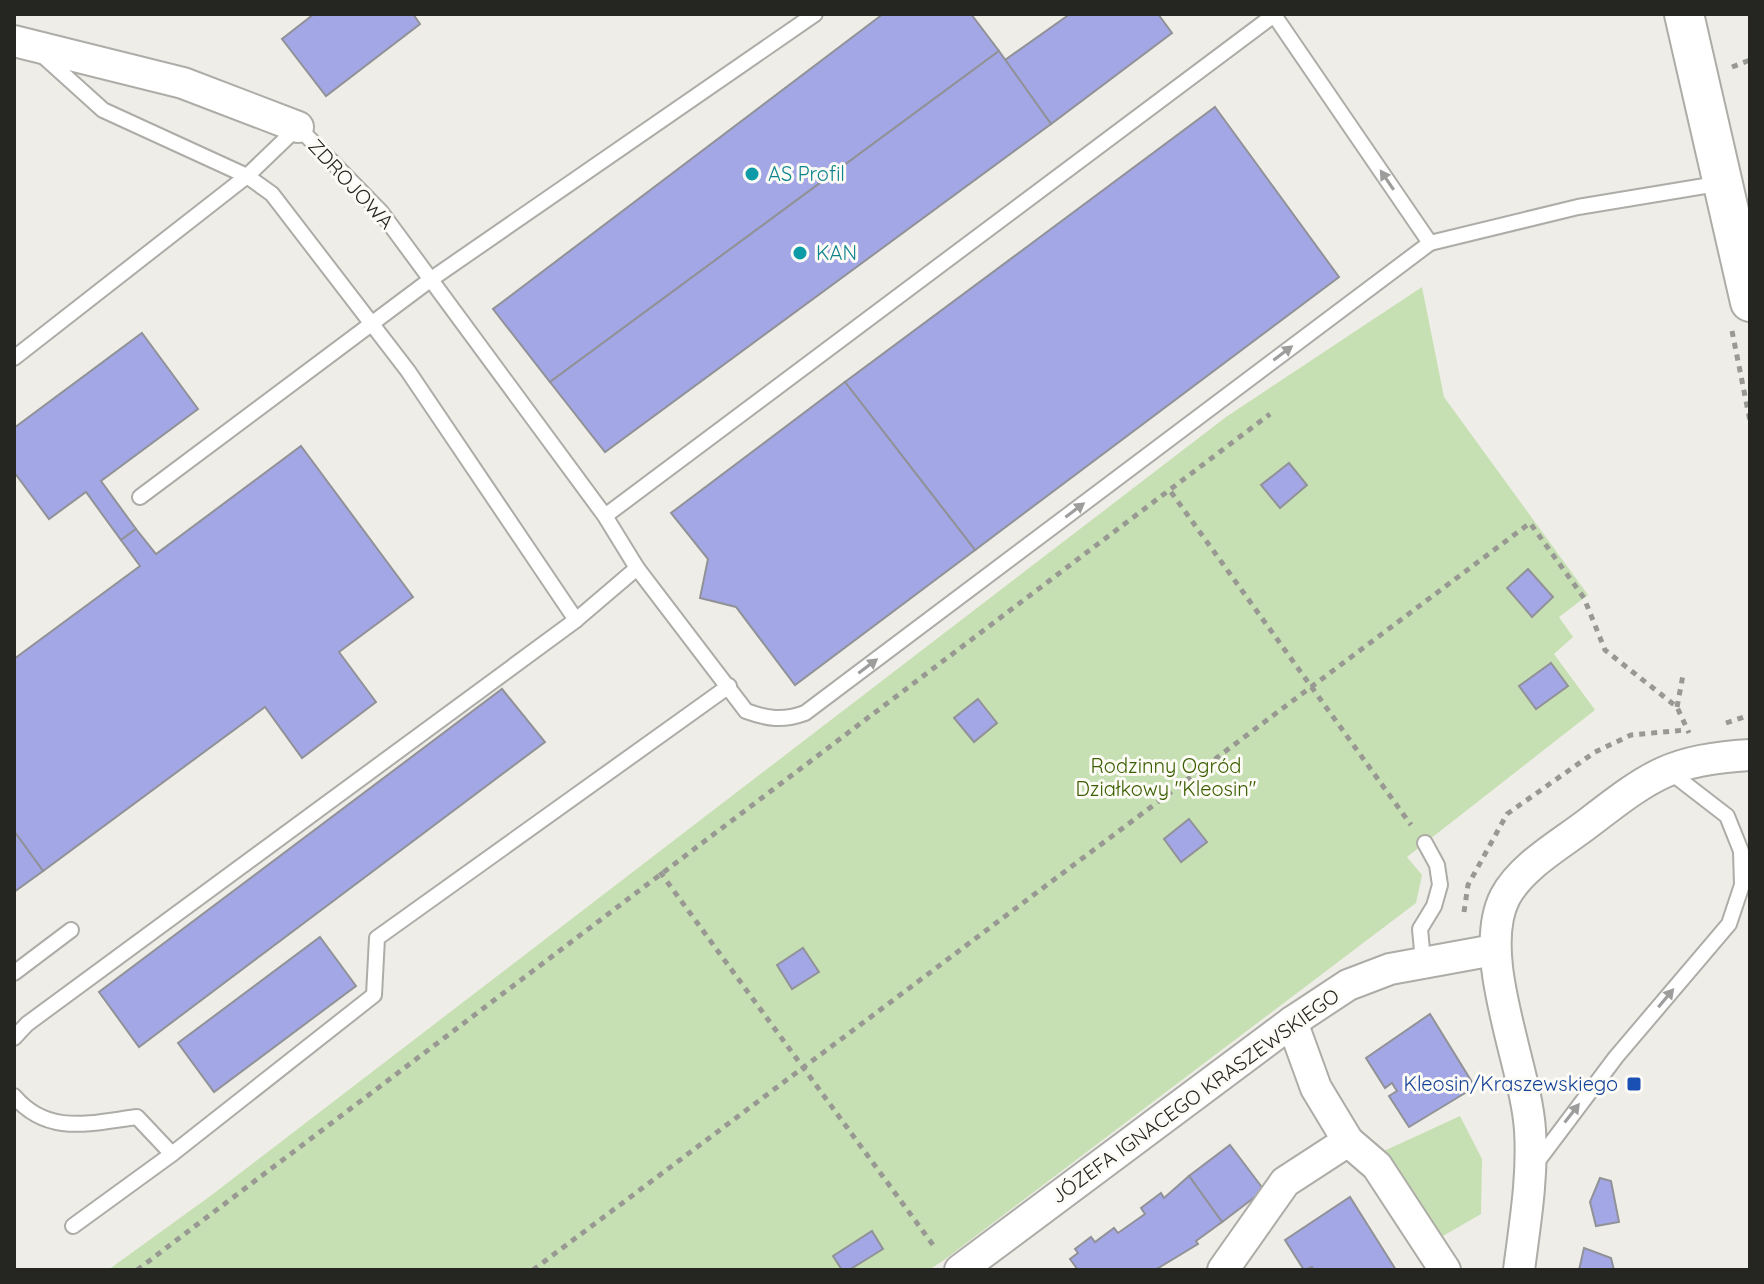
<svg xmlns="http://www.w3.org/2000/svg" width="1764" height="1284" font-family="Quicksand,sans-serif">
	<rect width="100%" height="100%" fill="#eeede7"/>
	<g fill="#c7e0b3">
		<path d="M1422,287L1444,397L1588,595L1559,617L1573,637L1554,654L1595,710L1407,857L1422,875L1416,903L944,1260L929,1270H108L209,1197L1226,417Z"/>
		<path d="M1460,1116L1482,1159L1481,1214L1443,1236L1384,1151Z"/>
	</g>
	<g fill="#a3a7e6" stroke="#919297" stroke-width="2">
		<path d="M314,14H413L420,24L326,96L282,39Z"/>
		<path d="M883,14H971L999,51L550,382L493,309Z"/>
		<path d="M1070,14H1158L1172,33L1051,124L1005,60Z"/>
		<path d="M999,51L1051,124L605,452L550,382Z"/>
		<path d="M1215,107L1339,277L975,550L845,382Z"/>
		<path d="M142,333L198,409L101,481L136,529L121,540L86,492L49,519L14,472V428Z"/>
		<path d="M845,382L975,550L795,685L736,607L700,598L708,559L671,513Z"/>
		<path d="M301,446L413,597L339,652L376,702L302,758L265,707L43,871L14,831V659L140,566L121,540L136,529L156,554Z"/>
		<path d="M1289,463L1307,485L1280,508L1261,485Z"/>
		<path d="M1528,569L1553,597L1532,617L1507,588Z"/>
		<path d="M1551,663L1568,686L1536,709L1519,686Z"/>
		<path d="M502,689L545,742L139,1047L99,992Z"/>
		<path d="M978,699L997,723L974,742L954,718Z"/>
		<path d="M1189,819L1207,842L1181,862L1164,839Z"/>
		<path d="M14,831L43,871L14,892Z"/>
		<path d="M320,937L356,986L214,1092L178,1043Z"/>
		<path d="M803,948L819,972L792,989L777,965Z"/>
		<path d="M1430,1014L1475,1087L1409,1127L1389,1096L1397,1091L1395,1088L1392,1083L1385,1088L1366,1058Z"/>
		<path d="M1230,1145L1264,1190L1222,1222L1189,1176Z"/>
		<path d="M1189,1176L1222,1222L1196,1241L1198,1244L1155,1270H1078L1070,1259L1078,1253L1075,1249L1091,1237L1095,1242L1114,1228L1118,1233L1145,1214L1141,1208L1161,1193L1164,1198Z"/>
		<path d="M1600,1178L1611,1181L1619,1222L1596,1226L1590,1202Z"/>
		<path d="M1350,1197L1396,1270H1314L1312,1267L1304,1270L1285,1240Z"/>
		<path d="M872,1231L883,1249L849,1270H842L833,1256Z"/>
		<path d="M1584,1248L1611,1258L1614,1270H1579Z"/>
	</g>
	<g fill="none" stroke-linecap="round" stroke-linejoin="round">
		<defs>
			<g id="service">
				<path d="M41,54L103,110L247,176L272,194L408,371L576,620"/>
				<path d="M1430,243L1578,207L1723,183"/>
				<path d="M14,358L247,176L298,127L381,212L605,516L637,568L746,711C768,719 783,721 805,713L1430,243L1274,15L605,516"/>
				<path d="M140,497L430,280L815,14"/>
				<path d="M1423,961L1420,929L1434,906L1440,885L1437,865L1425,843"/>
				<path d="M14,973L71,930"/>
				<path d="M14,1038L27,1024L576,620L637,568"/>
				<path d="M14,1096C48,1136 90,1123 137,1117L172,1154"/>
				<path d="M1537,1162L1616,1057L1729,924L1742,885L1741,851L1727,816L1670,772"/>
				<path d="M73,1226L172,1154L374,995L377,938L729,686"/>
			</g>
			<g id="minor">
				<path d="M14,41L183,83L298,127"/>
				<path d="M1292,1022L1316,1088L1348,1141L1377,1166L1445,1270"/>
				<path d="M960,1270L1292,1022L1348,985L1390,969L1494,950"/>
				<path d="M1223,1270L1285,1182L1348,1141"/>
				<path d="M1519,1270C1525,1223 1533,1177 1530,1130C1526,1065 1475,956 1505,897C1522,865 1563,843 1591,821C1652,774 1672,760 1750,755"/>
			</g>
			<path id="tertiary" d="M1684,14L1750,302"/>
		</defs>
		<use href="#service" stroke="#adaca7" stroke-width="18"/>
		<use href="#minor" stroke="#adaca7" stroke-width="34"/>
		<use href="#tertiary" stroke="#adaca7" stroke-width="42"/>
		<g stroke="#999994" stroke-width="5" stroke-dasharray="6 6" stroke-linecap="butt">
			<path d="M1732,67L1750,60"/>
			<path d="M1732,331L1750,421"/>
			<path d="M1171,492L1411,825"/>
			<path d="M1677,707L1683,675"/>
			<path d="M1726,723L1747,716"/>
			<path d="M660,872L936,1249"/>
			<path d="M1464,912L1468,885L1507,814L1595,752L1631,735L1685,730"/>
			<path d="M137,1270L1270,414"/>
			<path d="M533,1270L1530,523L1584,598L1605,650L1677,707L1689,733"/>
		</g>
		<use href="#service" stroke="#fff" stroke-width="14"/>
		<use href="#minor" stroke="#fff" stroke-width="30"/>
		<use href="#tertiary" stroke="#fff" stroke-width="38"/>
	</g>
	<defs><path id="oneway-solid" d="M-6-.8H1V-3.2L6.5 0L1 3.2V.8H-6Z" transform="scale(2)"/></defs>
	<g fill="#9d9d9c">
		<use href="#oneway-solid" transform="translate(1387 180) rotate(-124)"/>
		<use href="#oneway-solid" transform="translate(1283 353) rotate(-37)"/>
		<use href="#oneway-solid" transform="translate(1075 510) rotate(-37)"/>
		<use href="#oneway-solid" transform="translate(868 666) rotate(-37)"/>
		<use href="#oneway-solid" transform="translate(1666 998) rotate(-50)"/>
		<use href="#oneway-solid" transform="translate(1572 1113) rotate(-52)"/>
	</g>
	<g fill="#0f9aa8" stroke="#fcfbf5" stroke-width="3">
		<circle cx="752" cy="174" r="8"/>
		<circle cx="800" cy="253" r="8"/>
	</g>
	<rect fill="#1a4fb4" stroke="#fcfbf5" stroke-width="3" x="1626" y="1076" width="16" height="16" rx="4"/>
	<g text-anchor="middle" stroke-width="6" stroke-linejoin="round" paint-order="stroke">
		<g font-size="20" fill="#0d838f" stroke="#fcfbf5" text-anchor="start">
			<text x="768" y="181">AS Profil</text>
			<text x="816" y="260">KAN</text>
		</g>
		<g font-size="20" fill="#252522" stroke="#fcfbf5">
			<text transform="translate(351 184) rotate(47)" y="7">ZDROJOWA</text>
			<text transform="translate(1195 1096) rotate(-36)" y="7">JÓZEFA IGNACEGO KRASZEWSKIEGO</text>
		</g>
		<g font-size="20" fill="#3a5e00" stroke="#fcfbf5">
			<text x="1166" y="773">Rodzinny Ogród<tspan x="1166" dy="23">Działkowy "Kleosin"</tspan></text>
		</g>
		<g font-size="20" fill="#164399" stroke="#fcfbf5" text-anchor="end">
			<text x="1618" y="1091">Kleosin/Kraszewskiego</text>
		</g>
	</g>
	<rect width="1764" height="1284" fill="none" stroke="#252522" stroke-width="32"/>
</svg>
